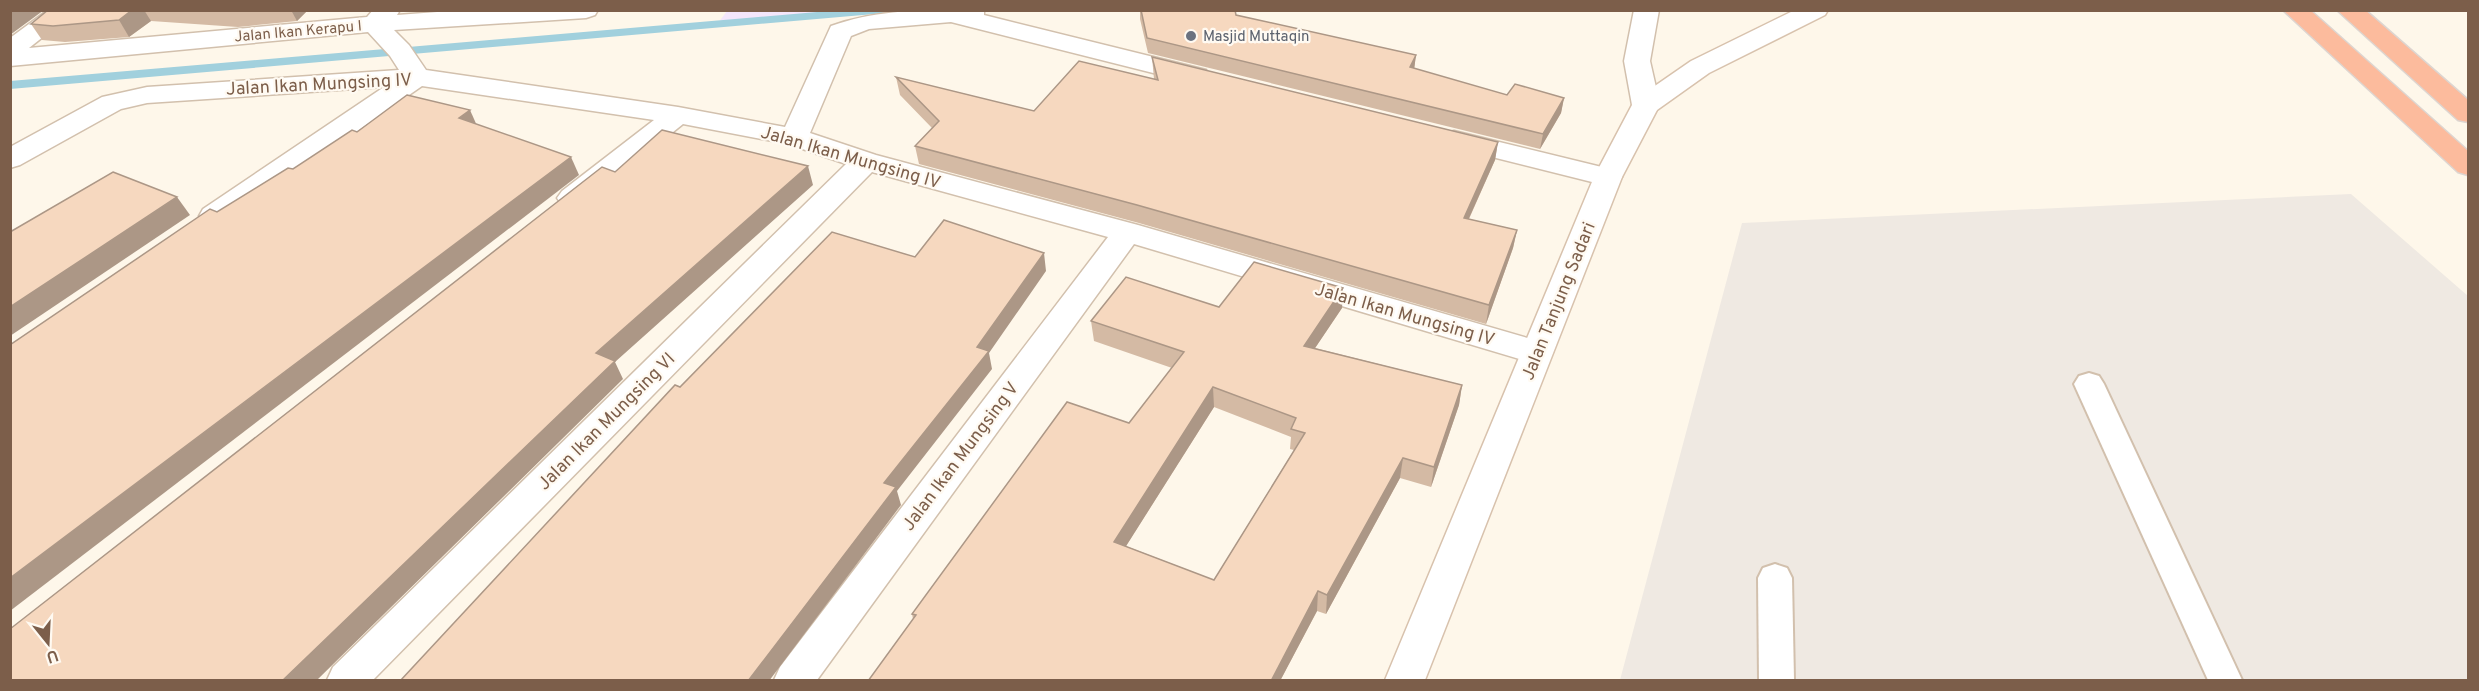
<svg xmlns="http://www.w3.org/2000/svg" width="2479" height="691" font-family="Overpass,sans-serif">
	<rect width="100%" height="100%" fill="#fef7ea"/>
	<path fill="#efe9e2" d="M2351,194L2468,296V680H1620L1742,223Z"/>
	<path fill="#f4e6fb" d="M727,11V10L867,11L718,23Z"/>
	<g fill="none" stroke-linecap="round" stroke-linejoin="round">
		<path fill="#a1d0dd" fill-rule="evenodd" d="M840,10H891L886,13L10,89V81Z"/>
		<defs>
			<g id="lane">
				<path d="M2089,373L2099,376L2104,384L2242,680H2208L2074,384L2079,376Z"/>
				<path d="M1775,564L1787,568L1792,578L1794,680H1759L1758,578L1763,568Z"/>
			</g>
			<g id="street">
				<path d="M48,10H77L29,48L367,17L373,10H400L397,15L464,10H598L595,15L586,18L394,30L409,45L426,70L678,107L785,127L831,26C881,8 931,10 984,10V15L1206,70L1210,76L1206,82L1197,84L951,22L869,29L851,36L810,133L876,155L1138,225L1548,344L1553,352L1548,360L1536,364L1134,244L817,680H774L780,667L1108,237L872,172L373,680H327L333,667L846,164L788,144L683,124L582,205L572,207L562,205L557,198L562,191L654,120L422,86L225,223L214,226L203,223L199,216L203,209L384,87L147,103L121,109L20,165L10,168V147L102,97L147,87L399,70L390,56L368,32L10,66V38Z"/>
				<path d="M1634,10H1659L1650,61L1660,105L1656,111L1646,113L1636,111L1632,105L1624,61Z"/>
				<path d="M1454,131L1618,171L1622,177L1618,183L1608,186L1444,145L1440,139L1444,133Z"/>
			</g>
			<path id="secondary" d="M1795,10H1828L1825,15L1709,73L1657,110L1622,177L1425,680H1385L1594,177L1632,105L1636,99L1691,61Z"/>
			<g id="highway">
				<path d="M2283,10H2310L2468,151V175L2458,172Z"/>
				<path d="M2337,10H2365L2468,100V122L2458,120Z"/>
			</g>
		</defs>
		<use href="#lane" stroke="#d2c0ad" stroke-width="4"/>
		<use href="#street" stroke="#d2c0ad" stroke-width="3"/>
		<use href="#secondary" stroke="#d8c2ad" stroke-width="3"/>
		<use href="#highway" stroke="#ddd5d0" stroke-width="3"/>
		<use href="#lane" fill="#fff" fill-rule="evenodd"/>
		<use href="#street" fill="#fff" fill-rule="evenodd"/>
		<use href="#secondary" fill="#fff" fill-rule="evenodd"/>
		<use href="#highway" fill="#fcbb9d" fill-rule="evenodd"/>
	</g>
	<g fill="#d4baa4" fill-rule="evenodd">
		<path d="M48,10H308L297,21L238,27L151,21L129,37L65,42L42,40L31,24Z"/>
		<path d="M1140,10H1235L1236,15L1416,55L1414,69L1507,95L1564,98L1561,113L1540,149L1148,53L1140,19Z"/>
		<path d="M1152,57L1498,142L1495,160L1469,219L1517,230L1513,248L1486,324L1139,223L919,164L915,146L932,128L900,95L896,77L1034,111L1154,79Z"/>
		<path d="M1343,288L1342,308L1315,348L1462,385L1459,405L1431,487L1400,478L1326,614L1317,611L1280,681H868L913,619L912,614L1129,423L1172,368L1094,341L1091,321L1219,307ZM1214,407L1291,437L1290,449L1294,450L1214,580L1126,546Z"/>
	</g>
	<g fill="#ac9786">
		<path d="M10,10H44L10,35Z"/>
		<path d="M132,10H144L151,21L129,37L119,20Z"/>
		<path d="M291,10H308L297,21Z"/>
		<path d="M1416,55L1414,70L1410,67Z"/>
		<path d="M1564,98L1561,113L1540,149L1543,134Z"/>
		<path d="M470,110L478,128L459,118Z"/>
		<path d="M1498,142L1495,160L1461,236L1464,218Z"/>
		<path d="M571,157L579,175L10,611V578Z"/>
		<path d="M808,166L813,185L615,362L623,379L316,681H282L596,353Z"/>
		<path d="M177,197L190,215L10,336V307Z"/>
		<path d="M1517,230L1513,248L1486,324L1489,305Z"/>
		<path d="M1044,253L1046,271L989,353L992,369L897,491L901,505L769,681H748L977,347Z"/>
		<path d="M1343,288L1342,308L1303,366L1304,346Z"/>
		<path d="M1462,385L1459,405L1431,487L1434,467Z"/>
		<path d="M1213,387L1214,407L1116,562L1114,542Z"/>
		<path d="M1403,458L1400,478L1326,614L1327,595Z"/>
		<path d="M1318,591L1317,611L1280,681H1271Z"/>
	</g>
	<g fill="#f6d8bf" stroke="#ac9786" stroke-width="1.5" fill-rule="evenodd">
		<path d="M48,10H132L119,20L53,26L31,24Z"/>
		<path d="M1141,10H1235L1236,15L1416,55L1410,67L1507,95L1515,84L1564,98L1543,134L1147,38Z"/>
		<path d="M1152,57L1498,142L1464,218L1517,230L1489,305L1137,205L915,146L939,121L896,77L1034,111L1079,61L1158,80Z"/>
		<path d="M407,95L470,110L459,118L571,157L10,578V345L210,209L217,212L288,168L293,169L352,130L357,132Z"/>
		<path d="M662,130L808,166L596,353L615,361L282,681H10V629L602,167L615,172Z"/>
		<path d="M113,172L177,197L10,307V232Z"/>
		<path d="M944,220L1044,253L977,347L989,351L884,483L896,487L748,681H400L675,385L680,387L832,232L915,257Z"/>
		<path d="M1254,262L1343,288L1304,346L1462,385L1434,467L1403,458L1327,595L1318,591L1271,681H868L916,615L912,614L1067,402L1129,423L1184,352L1091,321L1126,277L1219,307ZM1213,387L1296,418L1291,429L1305,433L1214,580L1114,542Z"/>
	</g>
	<circle fill="#6b7280" stroke="#fffaf2" stroke-width="2" cx="1191" cy="36" r="6"/>
	<g text-anchor="middle" stroke-width="4.5" stroke-linejoin="round" paint-order="stroke">
		<g font-size="15" fill="#7c5e4a" stroke="#fffaf2">
			<text transform="translate(298 31) rotate(-5)" y="5">Jalan Ikan Kerapu I</text>
		</g>
		<g font-size="15" fill="#5b616d" stroke="#fffaf2" text-anchor="start">
			<text x="1203" y="41">Masjid Muttaqin</text>
		</g>
		<g font-size="18" fill="#7c5e4a" stroke="#fffaf2">
			<text transform="translate(319 84) rotate(-3)" y="6">Jalan Ikan Mungsing IV</text>
			<text transform="translate(851 157) rotate(16)" y="6">Jalan Ikan Mungsing IV</text>
			<text transform="translate(1558 301) rotate(-68)" y="6">Jalan Tanjung Sadari</text>
			<text transform="translate(1405 314) rotate(16)" y="6">Jalan Ikan Mungsing IV</text>
			<text transform="translate(606 421) rotate(-45)" y="6">Jalan Ikan Mungsing VI</text>
			<text transform="translate(960 456) rotate(-53)" y="6">Jalan Ikan Mungsing V</text>
		</g>
	</g>
	<rect width="2479" height="691" fill="none" stroke="#7c5e4a" stroke-width="24"/>
	<g transform="translate(48 643) rotate(162)" stroke="#fffaf2" stroke-width="4.5" paint-order="stroke">
	<path d="M0-4.5L10 22L0 15L-10 22Z" fill="#7c5e4a"/>
	<text y="-9" font-size="16" font-weight="bold" text-anchor="middle" fill="#7c5e4a">U</text>
	</g>
</svg>
